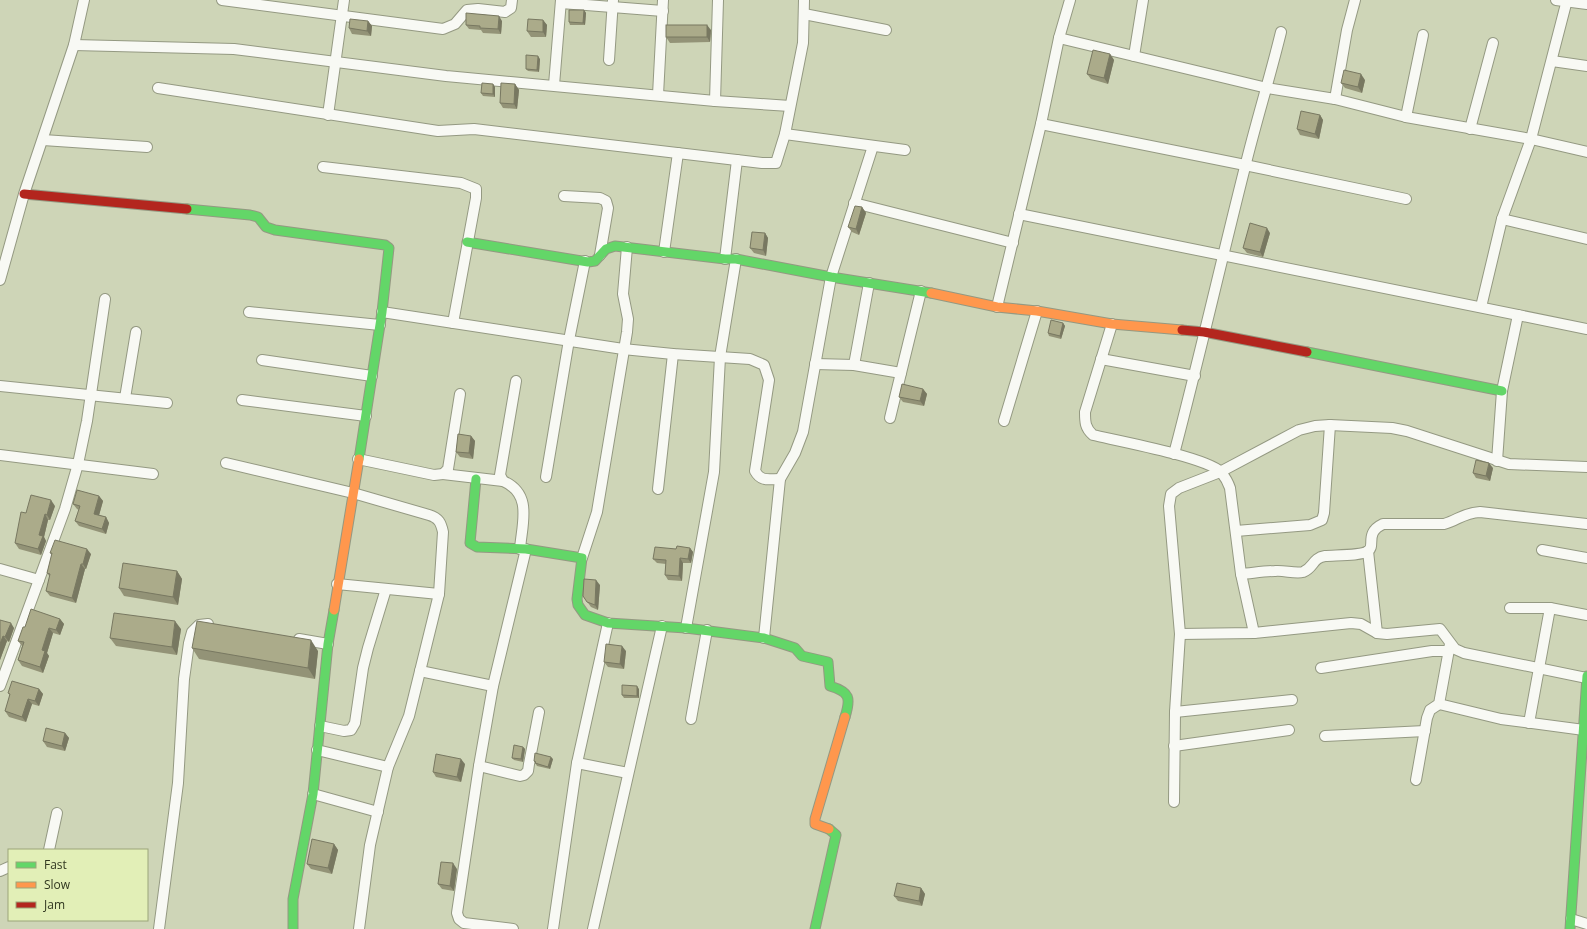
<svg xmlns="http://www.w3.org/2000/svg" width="1587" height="929" font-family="'Open Sans',sans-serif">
	<rect width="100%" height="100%" fill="#ced5b7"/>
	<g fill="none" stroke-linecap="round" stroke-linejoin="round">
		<defs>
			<g id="street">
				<path d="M222,0L443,29L455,24L467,10L478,9L505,12L511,8L512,0"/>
				<path d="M1556,0L1587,4"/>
				<path d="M561,3L663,11"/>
				<path d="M804,14L886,30"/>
				<path d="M1059,38L1267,88L1335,99L1406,117L1531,139L1587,152"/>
				<path d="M74,45L234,49L446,76L715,101L790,106"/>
				<path d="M1134,56L1143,0"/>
				<path d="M609,60L613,0"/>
				<path d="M1552,61L1587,66"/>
				<path d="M554,85L561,0"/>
				<path d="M158,88L438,131L474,129L762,163H776L785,134L803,43L804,0"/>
				<path d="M658,95L663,0"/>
				<path d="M1335,99L1347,30L1355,0"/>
				<path d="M715,101L718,0"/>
				<path d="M328,115L344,0"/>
				<path d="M1406,117L1423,35"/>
				<path d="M1041,124L1245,165L1406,199"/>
				<path d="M1470,129L1493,43"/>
				<path d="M785,134L905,150"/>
				<path d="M43,140L147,147"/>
				<path d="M323,167L461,183L476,189V198L453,323"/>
				<path d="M564,196L600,198L606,201L608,208L600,255"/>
				<path d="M854,203L1013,243"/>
				<path d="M1019,214L1587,329"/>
				<path d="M1502,219L1587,239"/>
				<path d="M664,252L678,153"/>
				<path d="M725,259L737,160"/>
				<path d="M0,280L24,194L74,45L84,0"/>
				<path d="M997,307L1041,124L1059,38L1070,0"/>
				<path d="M1481,307L1502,219L1531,139L1567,0"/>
				<path d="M249,312L380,325"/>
				<path d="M382,312L623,349L673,354L750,359L764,365L769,380L755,471C761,482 769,479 780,479"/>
				<path d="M1112,324L1085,412C1085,422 1085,428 1093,435C1119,441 1205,457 1221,472C1225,477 1228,482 1230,488L1241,574L1254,633"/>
				<path d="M1101,359L1195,376"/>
				<path d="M262,360L372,376"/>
				<path d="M815,364L854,365L901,373"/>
				<path d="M854,365L869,283"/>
				<path d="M516,381L500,475L503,481C533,494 522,523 520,549"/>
				<path d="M0,386L167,403"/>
				<path d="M125,398L136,332"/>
				<path d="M242,400L366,416"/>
				<path d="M890,418L921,291"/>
				<path d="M1004,421L1037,311"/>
				<path d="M1174,454C1199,359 1221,262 1245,167C1256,122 1270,77 1281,32"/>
				<path d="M0,455L153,474"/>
				<path d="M358,459L434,475L443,474L448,469L460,394"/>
				<path d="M1497,461L1502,391L1518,315"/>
				<path d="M226,463L353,493L429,515C439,518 441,523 443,532L439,594L409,716L388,767L370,845L359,929"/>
				<path d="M443,474L503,481"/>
				<path d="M546,477L569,340L585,261"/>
				<path d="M658,489L673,354"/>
				<path d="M1236,531L1310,525L1322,520L1324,513L1330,425"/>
				<path d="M1542,550L1587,558"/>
				<path d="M1368,551L1377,633"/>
				<path d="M582,558L597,512L627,332L628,319L623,294L627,247"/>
				<path d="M0,569L39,580"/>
				<path d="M1241,574C1253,573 1264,571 1275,571C1284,570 1295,574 1303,572C1314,568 1312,558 1325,556C1334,555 1361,556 1368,551C1376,546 1364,533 1383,524H1444C1458,520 1463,513 1480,512L1587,524"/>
				<path d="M337,584L439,594"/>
				<path d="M1510,608H1550L1587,615"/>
				<path d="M686,628L714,472L720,357L736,259"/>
				<path d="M1180,634L1254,633L1351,623L1361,624L1377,633L1387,634L1440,629L1455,649L1464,653L1587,678"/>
				<path d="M764,638L780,479L795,453L803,432L831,277L873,146"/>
				<path d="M299,639L328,644"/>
				<path d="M1321,668L1432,651H1449"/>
				<path d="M420,671L493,686"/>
				<path d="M0,686L65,509L78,464L87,421L105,299"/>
				<path d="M1439,704L1501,719L1584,730"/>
				<path d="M1175,712L1292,700"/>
				<path d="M691,719L707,630"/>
				<path d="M1529,723L1550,608"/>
				<path d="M320,726L344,731L351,730L355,723L363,668L368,648L386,589"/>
				<path d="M1325,736L1425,731"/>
				<path d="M1174,746L1289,730"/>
				<path d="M317,750L388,767"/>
				<path d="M577,763L628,773"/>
				<path d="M479,766L520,776L524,775L528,771L529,764L539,712"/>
				<path d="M1416,780L1427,718L1430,710L1439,704L1450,644"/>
				<path d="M313,794L378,812"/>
				<path d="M1174,802L1175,712L1180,634L1169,506L1171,494L1179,488L1220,472L1299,430L1315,426L1330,425L1392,428L1407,431L1509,464L1587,467"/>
				<path d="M49,850L57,813"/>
				<path d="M0,871L9,867"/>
				<path d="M1571,919L1587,924"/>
				<path d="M159,929L178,783L184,679L189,643L192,632L199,625L208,624"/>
				<path d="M513,929L464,923L459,919L457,913L479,766L493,686L526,549"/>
				<path d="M553,929L577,763L608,623"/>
				<path d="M593,929L662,626"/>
			</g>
			<g id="fast">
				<path d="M187,209L250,215L258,217L266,227L275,230L385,245L389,248L382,312L359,459"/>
				<path d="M467,242L588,262L595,261L606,249L615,246L725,259H736L831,277L931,293"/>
				<path d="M1307,352L1502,391"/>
				<path d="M476,479L470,543L477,547L526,549L582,558L577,599L578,605L585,615L608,623L686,628L764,638L795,648L802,656L828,662L830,686C850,692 851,698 845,717"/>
				<path d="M293,929V899L313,794L328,644L334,610"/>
				<path d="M815,929L836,835L829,829"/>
				<path d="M1570,929L1587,676"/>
			</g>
			<g id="slow">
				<path d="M931,293L997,307L1037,311L1112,324L1182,330"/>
				<path d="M334,610L359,459"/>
				<path d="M829,829L815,824V819L845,717"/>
			</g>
			<g id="jam">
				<path d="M24,194L187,209"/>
				<path d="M1182,330L1204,332L1307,352"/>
			</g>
		</defs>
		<use href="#street" stroke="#949982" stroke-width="12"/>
		<use href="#fast" stroke="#949982" stroke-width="11"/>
		<use href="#slow" stroke="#949982" stroke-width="11"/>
		<use href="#jam" stroke="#949982" stroke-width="11"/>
		<use href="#street" stroke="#f8f9f4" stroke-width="10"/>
		<use href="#fast" stroke="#63d668" stroke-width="9"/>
		<use href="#slow" stroke="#ff974d" stroke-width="9"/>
		<use href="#jam" stroke="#b3261e" stroke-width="9"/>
	</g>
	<g fill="#939377">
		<path d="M584,10L586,13L585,25H570L569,22Z"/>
		<path d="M543,20L547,25L546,37H531L527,31Z"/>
		<path d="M368,21L372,26L371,36L352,34L349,28Z"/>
		<path d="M502,21L501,34L483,33L481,30L469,29L466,25Z"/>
		<path d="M711,30L710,42L670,43L666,37Z"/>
		<path d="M1110,54L1114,60L1108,84L1091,79L1087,74Z"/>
		<path d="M540,59L539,72L528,71L526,69Z"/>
		<path d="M1365,80L1362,93L1345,88L1341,83Z"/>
		<path d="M493,84L495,87V97L483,96L481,93Z"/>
		<path d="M515,84L519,90L517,109L503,108L500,103Z"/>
		<path d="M1320,115L1323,120L1319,139L1300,135L1297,129Z"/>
		<path d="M862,207L866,213L859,235L852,232L848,227Z"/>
		<path d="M765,233L768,238L766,256L754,253L750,248Z"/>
		<path d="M1270,233L1263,257L1247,253L1243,248Z"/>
		<path d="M1063,323L1065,326L1061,339L1049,336L1048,333Z"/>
		<path d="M923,389L927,394L924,406L903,402L899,397Z"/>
		<path d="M471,436L475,441L473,459L460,457L456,452Z"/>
		<path d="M1493,468L1490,481L1476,478L1473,473Z"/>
		<path d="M99,496L103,501L99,515L106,517L109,523L106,534L79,526L75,521L79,510L77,509L73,504Z"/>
		<path d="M55,506L50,520H48L44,537L46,541L41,555L19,549L15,543L26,513Z"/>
		<path d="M690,548L693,552L691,563H683L682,581L668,580L665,575L666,564L657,563L653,559L676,549Z"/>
		<path d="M50,553L91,554L86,569H85L76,603L50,596L46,591L50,577L47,573L52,555Z"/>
		<path d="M177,571L182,579L178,605L124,596L119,588Z"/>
		<path d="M600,585L598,610L591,607L583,596Z"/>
		<path d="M60,619L64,624L60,635L53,633L47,653L49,656L43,673L22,666L18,660L22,646L18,641Z"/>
		<path d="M0,620L14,628L9,642L7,641L0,660Z"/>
		<path d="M181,629L177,655L116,646L110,638Z"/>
		<path d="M192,648L318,651L315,679L199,659Z"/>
		<path d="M626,651L624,669L608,667L604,662Z"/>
		<path d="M39,689L43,694L39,706L32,704L26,722L9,717L5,711L10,695L8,693Z"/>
		<path d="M639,689V698H624L622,695Z"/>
		<path d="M65,733L69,738L65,751L47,747L43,741Z"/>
		<path d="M523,747L525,749L523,762L514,760L512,758Z"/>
		<path d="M553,759L550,769L537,766L534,761Z"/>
		<path d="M465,764L461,782L436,777L433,772Z"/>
		<path d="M334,844L338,850L332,874L311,869L307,864Z"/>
		<path d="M457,869L454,891L442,889L438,884Z"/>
		<path d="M921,888L925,894L922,906L898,901L894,896Z"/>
	</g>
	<g fill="#787861">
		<path d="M584,10L586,13L585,25L583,23Z"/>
		<path d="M499,16L502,21L501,34L498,29Z"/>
		<path d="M543,20L547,25L546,37L543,32Z"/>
		<path d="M368,21L372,26L371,36L367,31Z"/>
		<path d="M707,25L711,30L710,42L707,37Z"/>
		<path d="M1110,54L1114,60L1108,84L1104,78Z"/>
		<path d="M538,56L540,59L539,72L537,70Z"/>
		<path d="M1361,74L1365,80L1362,93L1358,87Z"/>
		<path d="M493,84L495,87V97L493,94Z"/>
		<path d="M515,84L519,90L517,109L514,104Z"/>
		<path d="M1320,115L1323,120L1319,139L1315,134Z"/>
		<path d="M862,207L866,213L859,235L856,229Z"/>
		<path d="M1267,228L1270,233L1263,257L1260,252Z"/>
		<path d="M765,233L768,238L766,256L763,250Z"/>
		<path d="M1063,323L1065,326L1061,339L1060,336Z"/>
		<path d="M923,389L927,394L924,406L920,401Z"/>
		<path d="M471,436L475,441L473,459L469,453Z"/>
		<path d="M1489,463L1493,468L1490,481L1486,476Z"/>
		<path d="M99,496L103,501L98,519L94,514Z"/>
		<path d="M51,500L55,506L50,520L47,515Z"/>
		<path d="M45,514L48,520L44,537L46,541L41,555L38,549L39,535Z"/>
		<path d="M106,517L109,523L106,534L102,529Z"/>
		<path d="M690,548L693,552L691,563L688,559Z"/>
		<path d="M87,549L91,554L86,569L83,564Z"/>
		<path d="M680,558L683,563L682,581L679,576Z"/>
		<path d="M81,564L85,569L76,603L72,598Z"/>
		<path d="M177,571L182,579L178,605L173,597Z"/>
		<path d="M596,580L600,585L598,610L595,605Z"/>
		<path d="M60,619L64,624L60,635L56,630Z"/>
		<path d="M175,621L181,629L177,655L172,647Z"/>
		<path d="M11,623L14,628L9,642L5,637Z"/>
		<path d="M49,628L53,633L47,653L49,656L43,673L40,667L42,650Z"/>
		<path d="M3,636L7,641L0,660V644Z"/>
		<path d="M311,640L318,651L315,679L308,668Z"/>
		<path d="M622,646L626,651L624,669L620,664Z"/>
		<path d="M637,686L639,689V698L637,696Z"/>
		<path d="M39,689L43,694L39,706L35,701Z"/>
		<path d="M28,699L32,704L26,722L22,717Z"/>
		<path d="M65,733L69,738L65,751L62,746Z"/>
		<path d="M523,747L525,749L523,762L521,759Z"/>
		<path d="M551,757L553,759L550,769L548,767Z"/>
		<path d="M461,759L465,764L461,782L457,777Z"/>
		<path d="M334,844L338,850L332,874L328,868Z"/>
		<path d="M453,863L457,869L454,891L450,886Z"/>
		<path d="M921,888L925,894L922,906L919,901Z"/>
	</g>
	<g fill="#abab8a" stroke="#787861">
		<path d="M569,10H584L583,23L569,22Z"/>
		<path d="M466,13L499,16L498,29L480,28V26L466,25Z"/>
		<path d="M350,19L368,21L367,31L349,28Z"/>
		<path d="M528,19L543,20V32L527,31Z"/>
		<rect x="666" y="25" width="41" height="12"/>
		<path d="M1093,50L1110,54L1104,78L1087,74Z"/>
		<path d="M526,55L538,56L537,70L526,69Z"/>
		<path d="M1344,70L1361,74L1358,87L1341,83Z"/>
		<path d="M482,83L493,84V94L481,93Z"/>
		<path d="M501,83L515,84L514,104L500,103Z"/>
		<path d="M1301,111L1320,115L1315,134L1297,129Z"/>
		<path d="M855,206L862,207L856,229L848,227Z"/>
		<path d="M1250,223L1267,228L1260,252L1243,248Z"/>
		<path d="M752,232L765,233L763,250L750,248Z"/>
		<path d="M1051,320L1063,323L1060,336L1048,333Z"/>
		<path d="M902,384L923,389L920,401L899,397Z"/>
		<path d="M458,434L471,436L469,453L456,452Z"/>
		<path d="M1476,460L1489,463L1486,476L1473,473Z"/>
		<path d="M77,490L99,496L94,514L106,517L102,529L75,521L80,506L73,504Z"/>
		<path d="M31,495L51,500L47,515L45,514L39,535L43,536L38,549L15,543L21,512L26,513Z"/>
		<path d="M55,540L87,549L83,564H81L72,598L46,591L50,574L47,573L52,553H50Z"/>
		<path d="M677,546L690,548L688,559L680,558L679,576L665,575L666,560L653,559L655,547L676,549Z"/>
		<path d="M123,563L177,571L173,597L119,588Z"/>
		<path d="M584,579L596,580L595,605L587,602L583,596Z"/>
		<path d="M31,609L60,619L56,630L49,628L42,650L45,651L40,667L18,660L24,642L18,641L23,627H25Z"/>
		<path d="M114,613L175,621L172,647L110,638Z"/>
		<path d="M0,620L11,623L5,637L3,636L0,644Z"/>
		<path d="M197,621L311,640L308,668L192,648Z"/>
		<path d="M606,644L622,646L620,664L604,662Z"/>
		<path d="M12,681L39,689L35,701L28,699L22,717L5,711L10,694L8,693Z"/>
		<path d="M622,685L637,686V696L622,695Z"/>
		<path d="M46,728L65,733L62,746L43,741Z"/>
		<path d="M514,745L523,747L521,759L512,758Z"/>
		<path d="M535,753L551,757L548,767L535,763L536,762L534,761Z"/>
		<path d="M436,754L461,759L457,777L433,772Z"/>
		<path d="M312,839L334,844L328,868L307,864Z"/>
		<path d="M441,862L453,863L450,886L438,884Z"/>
		<path d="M897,883L921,888L919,901L894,896Z"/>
	</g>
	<rect x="8" y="849" width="140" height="72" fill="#e2efb7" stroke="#9ba57b"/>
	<rect x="16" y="862" width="20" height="6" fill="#63d668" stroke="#9ba57b"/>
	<text x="44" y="869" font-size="12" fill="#313720">Fast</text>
	<rect x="16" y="882" width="20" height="6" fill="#ff974d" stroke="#9ba57b"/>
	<text x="44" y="889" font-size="12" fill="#313720">Slow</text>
	<rect x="16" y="902" width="20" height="6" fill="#b3261e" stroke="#9ba57b"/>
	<text x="44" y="909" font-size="12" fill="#313720">Jam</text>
</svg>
